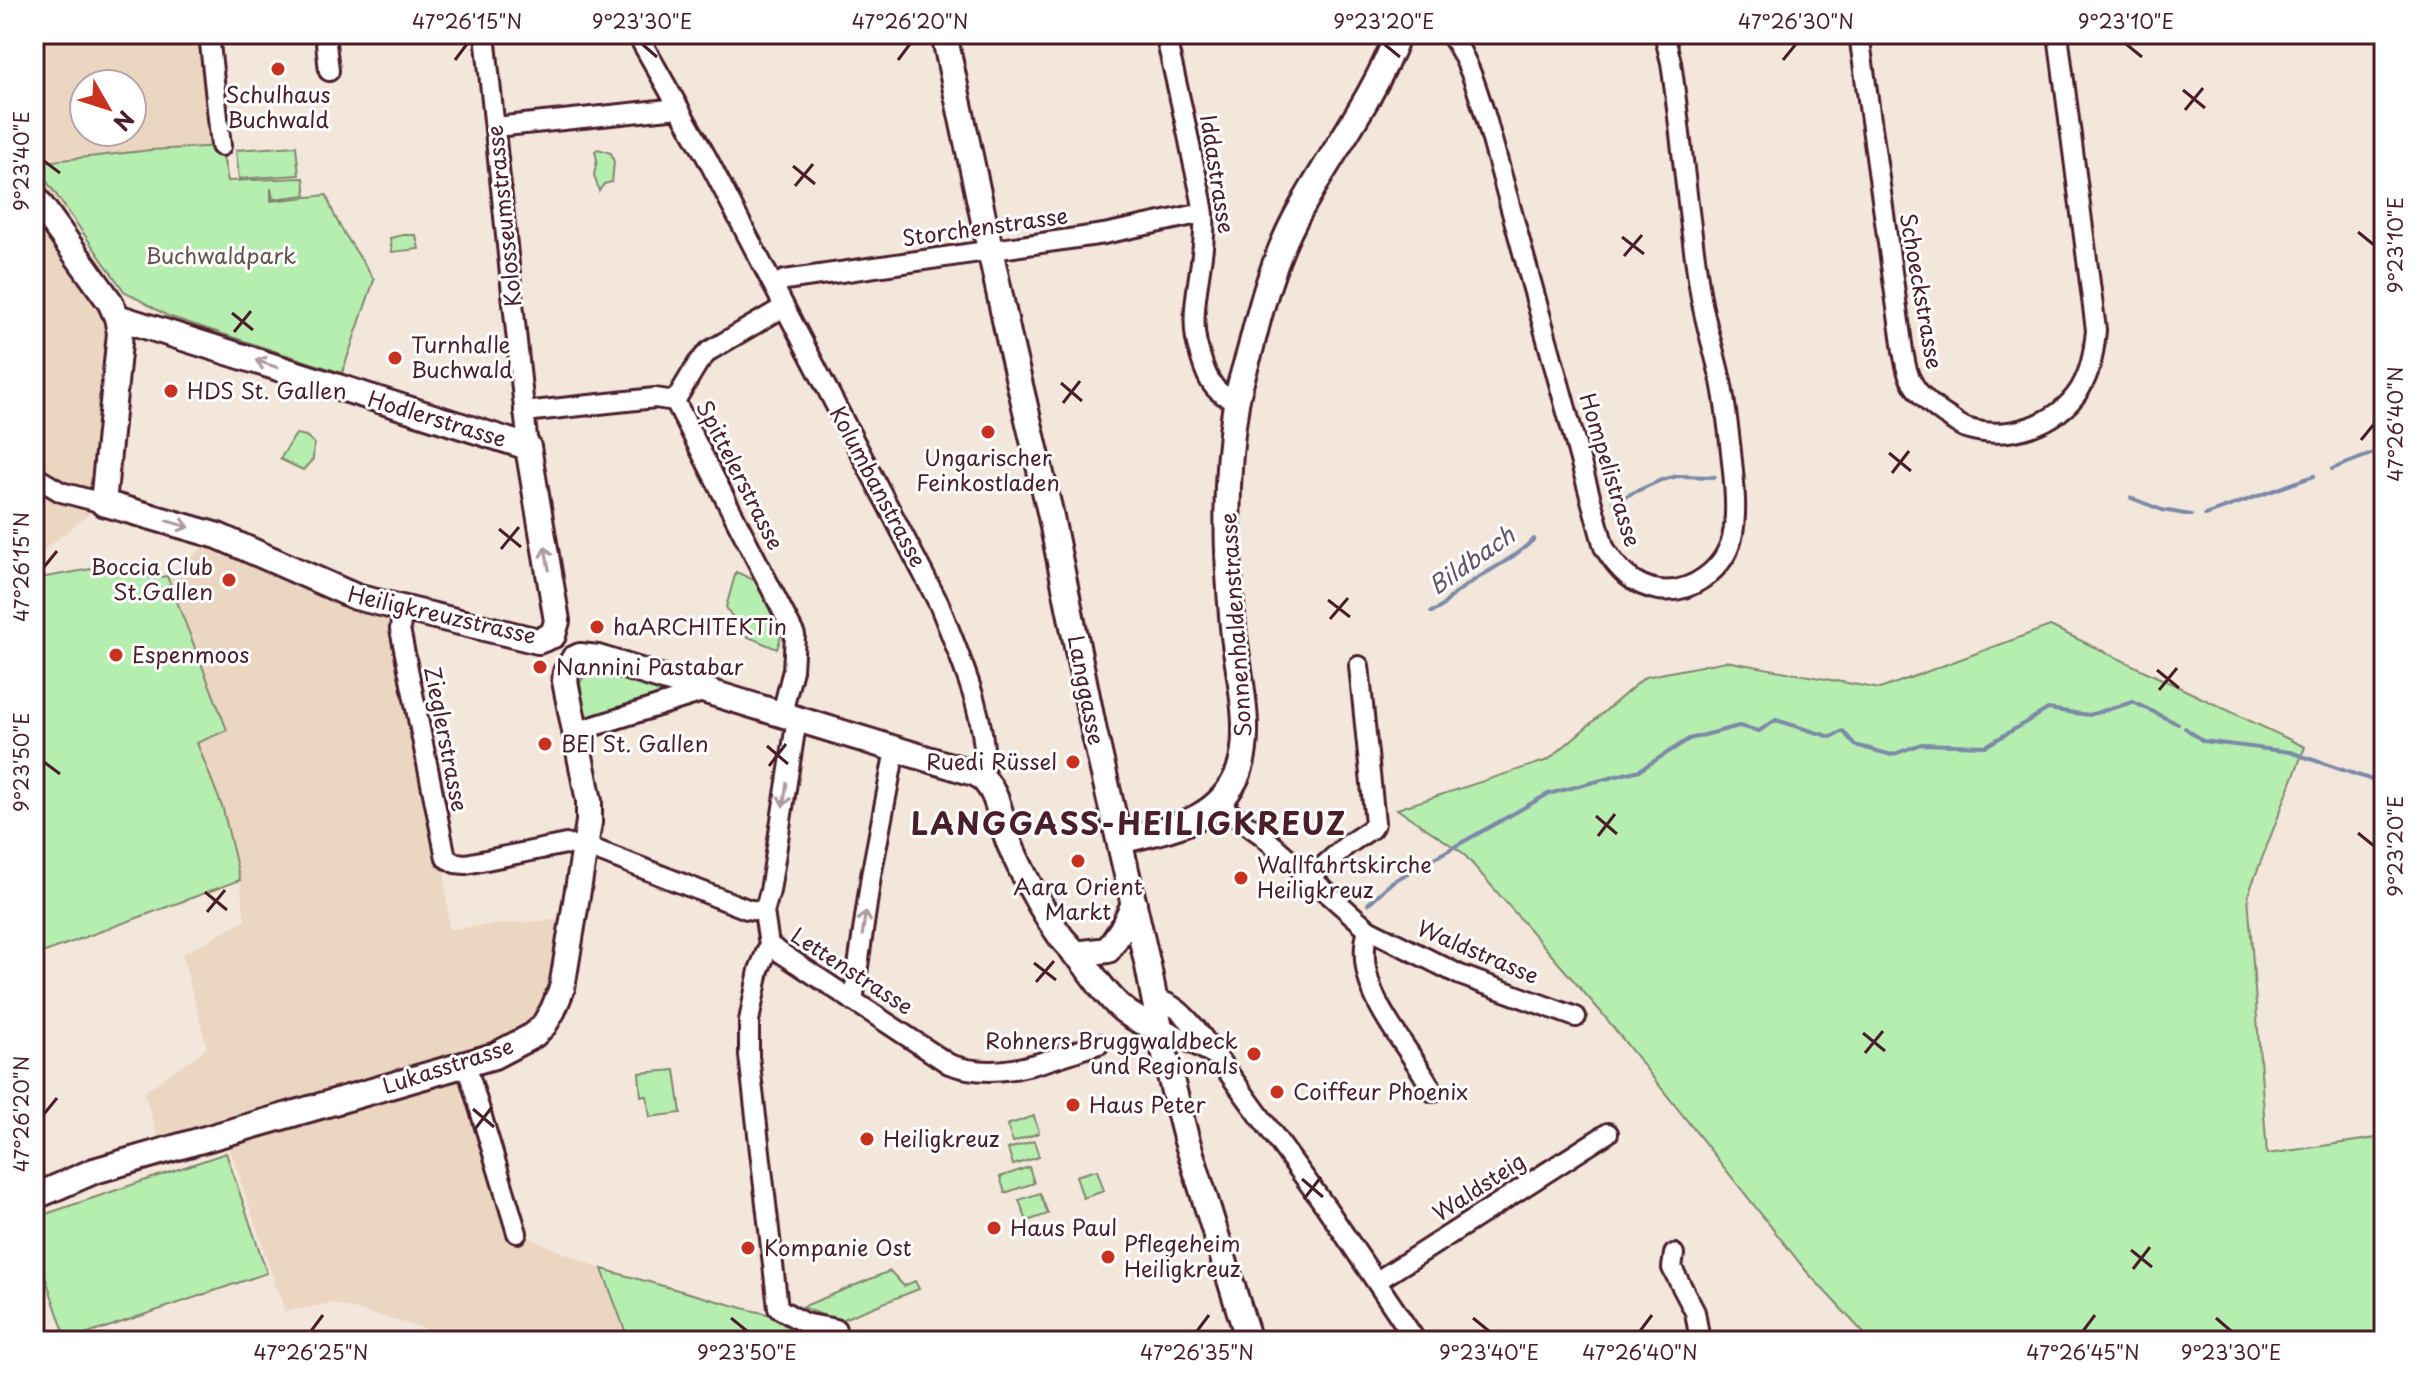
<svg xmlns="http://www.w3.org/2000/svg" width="2418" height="1375" font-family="'Playpen Sans',sans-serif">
	<rect width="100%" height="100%" fill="#f3e7db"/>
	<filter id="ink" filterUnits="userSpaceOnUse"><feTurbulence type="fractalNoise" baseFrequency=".0125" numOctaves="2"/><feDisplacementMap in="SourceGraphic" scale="16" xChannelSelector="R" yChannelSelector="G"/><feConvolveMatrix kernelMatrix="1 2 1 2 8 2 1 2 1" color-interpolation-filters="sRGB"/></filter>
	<g filter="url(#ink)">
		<g fill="#ebd6c2" fill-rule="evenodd">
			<path d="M34,34H209L221,146L34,161ZM84,84H132V132H84Z"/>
			<path d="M34,163L65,207L59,229L117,317L103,503L34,558Z"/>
			<path d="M218,536L403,608L443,851L449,929L574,918L544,1025L466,1064L517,1233L602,1269L626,1333L448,1335L331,1303L285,1312L225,1135L162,1152L144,1092L207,1048L182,954L245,921L240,880L223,809L197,742L227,730L167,576Z"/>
		</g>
		<g fill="#b6eeb0" stroke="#80866e" stroke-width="2">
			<path d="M221,146L228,181L304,178L306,195L273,199L271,188V201L327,195C336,228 357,250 374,280L342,373L168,316L124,291L34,163L151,150Z"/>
			<path d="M296,146L299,175L239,179L236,150Z"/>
			<path d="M598,149L611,153L614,162L612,182L604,184L599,191L594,175L597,160L595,151Z"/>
			<path d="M403,235H416L419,249L392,252L390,238Z"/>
			<path d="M296,434L306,436L314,443L313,459L303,470L280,459Z"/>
			<path d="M97,568L154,578L167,576L227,730L197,743L223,809L240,880L34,956V579Z"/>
			<path d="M736,572L754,580L784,627L777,649L744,635L726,607Z"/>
			<path d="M2050,626L2305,747L2248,895L2267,1154L2384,1137V1341H1871L1807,1272L1601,1012L1463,853L1397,809L1548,760L1645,677L1726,661L1880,689Z"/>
			<path d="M592,671L601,672L674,694L629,709L588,718C581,701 570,682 592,671Z"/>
			<path d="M675,1070L681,1113L650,1117L647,1096H641L639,1073Z"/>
			<path d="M1034,1116L1039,1133L1013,1142L1007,1125Z"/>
			<path d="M1034,1141L1039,1157L1013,1165L1008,1149Z"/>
			<path d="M226,1153L267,1273L67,1341L34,1244V1218Z"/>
			<path d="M1029,1167L1034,1183L1005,1193L1000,1177Z"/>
			<path d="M1097,1170L1104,1191L1083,1198L1076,1176Z"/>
			<path d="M1040,1193L1048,1214L1027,1221L1019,1200Z"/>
			<path d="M602,1269L750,1310L836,1329L838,1341H635L626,1333Z"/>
			<path d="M890,1271L904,1286L915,1281L919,1289L838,1321L802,1307Z"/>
		</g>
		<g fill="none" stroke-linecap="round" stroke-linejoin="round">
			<g stroke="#7c89a7" stroke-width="4">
				<path d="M2332,469L2384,449"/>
				<path d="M2131,498L2162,510L2191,515"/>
				<path d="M1613,502L1661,480L1678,476L1715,477"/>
				<path d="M2205,515L2314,476"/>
				<path d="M1431,612C1443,609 1446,600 1456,593C1481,573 1511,562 1534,539"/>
				<path d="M2185,728L2203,741L2290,752L2384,784"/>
				<path d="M1368,904L1392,882L1548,794L1640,770L1689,739L1739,726L1759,731L1776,720L1831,737L1843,731L1855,745L1892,755L1921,744L1986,746L2048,709L2089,715L2133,702L2178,724"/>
			</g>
			<defs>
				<g id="street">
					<path d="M209,34L221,146"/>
					<path d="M325,34L329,71"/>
					<path d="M485,34L528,447"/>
					<path d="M637,34L707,158L939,604C959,656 990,721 984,778"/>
					<path d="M1165,34C1175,76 1185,118 1193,161C1197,179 1202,197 1204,215C1207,258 1188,305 1197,344C1203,367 1210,397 1237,399"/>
					<path d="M1450,34C1468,59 1477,89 1486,118L1604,547C1617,569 1633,586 1659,590C1692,594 1724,569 1732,538C1737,517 1735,493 1733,471C1730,441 1727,411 1721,381C1715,353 1706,326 1701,298C1688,219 1682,140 1671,62L1664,34"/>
					<path d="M1859,34L1903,351C1905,360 1906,372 1911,380C1918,395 1932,406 1945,415C1952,419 1958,425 1966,428C2006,441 2057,426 2080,389C2091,371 2094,351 2096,330L2058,34"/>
					<path d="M495,127L679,108"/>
					<path d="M774,285L785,280L1104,234L1203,213"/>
					<path d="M675,401L698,363L709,351L784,307"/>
					<path d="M524,412L655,398L675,401L795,635L793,670L782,713"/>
					<path d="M34,476L61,492L103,503"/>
					<path d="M403,608L400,629L446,858L455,863L466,864L566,844L596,850L747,909L764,912"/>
					<path d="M797,718L770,891L764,912L769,945L759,970L749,1021V1056L778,1308L804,1323L836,1329"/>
					<path d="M575,732L706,691"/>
					<path d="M1218,804L1263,836L1368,929L1460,975L1576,1017"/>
					<path d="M1310,878L1347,845L1371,829L1375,823L1359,666"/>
					<path d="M1368,929C1350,992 1408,1041 1433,1092"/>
					<path d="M769,945L949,1064C1001,1083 1049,1059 1099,1044"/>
					<path d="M1154,999C1174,1002 1186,1017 1198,1031L1326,1207L1416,1341"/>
					<path d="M853,1001L871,876L895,750"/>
					<path d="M1159,1026L1213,1054"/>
					<path d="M466,1064L517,1233"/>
					<path d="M1674,1254L1672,1268L1695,1312L1700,1341"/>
					<path d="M1377,1281L1608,1133"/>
				</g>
				<g id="secondary">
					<path d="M944,34L1010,343L1050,512L1094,731L1148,966L1166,1060L1186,1138L1249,1341"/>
					<path d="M34,196L110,302L117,317L120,333L103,503L218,536L356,597L538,641L553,635"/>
					<path d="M117,317L528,447L557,621L553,635"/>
					<path d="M574,659L580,656L598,658L977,774C1000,789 1000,822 1010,845C1024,877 1041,909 1061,937C1070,948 1081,958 1089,970C1106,994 1128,1023 1159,1026"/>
					<path d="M1120,841C1167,829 1219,823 1239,771C1254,730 1237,670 1233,627C1226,552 1224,478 1236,404C1239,386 1245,368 1250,351C1261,306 1273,261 1295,219C1328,157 1373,100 1398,34"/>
					<path d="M1075,954L1108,950L1122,929L1134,904"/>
					<path d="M34,1197L94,1171L494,1056L534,1035L544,1025L553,1010L562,988L589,822V801L565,681L566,672L574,659"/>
				</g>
			</defs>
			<use href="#street" stroke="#4a1f2b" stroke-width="24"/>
			<use href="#secondary" stroke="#4a1f2b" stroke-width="30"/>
			<use href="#street" stroke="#fff" stroke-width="18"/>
			<use href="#secondary" stroke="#fff" stroke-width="24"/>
		</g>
		<defs><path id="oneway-shaft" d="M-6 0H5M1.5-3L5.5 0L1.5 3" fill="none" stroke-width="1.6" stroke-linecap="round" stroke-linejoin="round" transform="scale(2)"/></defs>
		<g stroke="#ae9aa0">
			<use href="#oneway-shaft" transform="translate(267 364) rotate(-162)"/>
			<use href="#oneway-shaft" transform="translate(178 524) rotate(16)"/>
			<use href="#oneway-shaft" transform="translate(547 558) rotate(-100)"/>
			<use href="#oneway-shaft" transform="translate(785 795) rotate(99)"/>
			<use href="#oneway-shaft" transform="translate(864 923) rotate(-82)"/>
		</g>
	</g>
	<path fill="none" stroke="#4a1f2b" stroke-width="3" d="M642,44L657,57M1384,44L1400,57M2126,44L2142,57M455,60L467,44M898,60L910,44M1783,60L1796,44M2183,90L2205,108M2185,110L2203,88M44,161L60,173M793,166L815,184M795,186L813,164M2358,232L2374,245M1622,237L1644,254M1624,256L1642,235M232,313L253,330M234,332L251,311M1061,383L1082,401M1063,403L1080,381M2361,440L2374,424M1889,453L1911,471M1892,473L1909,451M499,529L521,547M501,549L519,527M44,567L57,551M1328,600L1350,617M1330,619L1348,598M2157,670L2179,688M2159,690L2177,668M767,746L788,764M44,762L60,774M769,766L786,744M1596,816L1617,834M2358,833L2374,846M1598,836L1615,814M205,892L227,910M207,912L225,890M1034,963L1056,980M1036,982L1054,961M1863,1033L1885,1051M1865,1053L1883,1031M473,1109L494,1127M44,1114L57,1098M475,1129L492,1107M1302,1179L1323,1197M1304,1199L1321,1177M2131,1250L2152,1267M2133,1269L2150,1247M731,1318L747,1331M1473,1318L1489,1331M2216,1318L2231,1331M311,1331L323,1315M1197,1331L1209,1315M1640,1331L1652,1315M2083,1331L2095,1315"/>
	<g fill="#c8321e" stroke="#fff" stroke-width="3">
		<circle cx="278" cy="69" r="8"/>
		<circle cx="395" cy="358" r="8"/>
		<circle cx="171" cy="391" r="8"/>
		<circle cx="988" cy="432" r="8"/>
		<circle cx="229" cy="580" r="8"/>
		<circle cx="597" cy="627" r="8"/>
		<circle cx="116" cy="655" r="8"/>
		<circle cx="540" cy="667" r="8"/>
		<circle cx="545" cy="744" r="8"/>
		<circle cx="1073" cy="762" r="8"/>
		<circle cx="1078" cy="861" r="8"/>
		<circle cx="1241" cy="878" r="8"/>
		<circle cx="1254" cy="1054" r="8"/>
		<circle cx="1277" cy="1092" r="8"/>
		<circle cx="1073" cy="1105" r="8"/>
		<circle cx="867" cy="1139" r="8"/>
		<circle cx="994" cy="1228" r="8"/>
		<circle cx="748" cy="1248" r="8"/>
		<circle cx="1108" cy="1257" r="8"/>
	</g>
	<g text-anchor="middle" stroke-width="6" stroke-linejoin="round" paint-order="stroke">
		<g font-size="22" fill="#4a1f2b" stroke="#fff" text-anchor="start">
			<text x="278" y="103" text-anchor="middle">Schulhaus<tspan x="278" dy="25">Buchwald</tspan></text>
			<text x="411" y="353">Turnhalle<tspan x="411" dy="25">Buchwald</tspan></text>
			<text x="187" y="399">HDS St. Gallen</text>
			<text x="988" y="466" text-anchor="middle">Ungarischer<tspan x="988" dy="25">Feinkostladen</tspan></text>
			<text x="213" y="575" text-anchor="end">Boccia Club<tspan x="213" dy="25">St.Gallen</tspan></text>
			<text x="613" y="635">haARCHITEKTin</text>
			<text x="132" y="663">Espenmoos</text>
			<text x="556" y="675">Nannini Pastabar</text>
			<text x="561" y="752">BEI St. Gallen</text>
			<text x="1057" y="770" text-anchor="end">Ruedi Rüssel</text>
			<text x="1257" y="873">Wallfahrtskirche<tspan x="1257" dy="25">Heiligkreuz</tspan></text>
			<text x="1078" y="895" text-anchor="middle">Aara Orient<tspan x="1078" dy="25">Markt</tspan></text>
			<text x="1238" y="1049" text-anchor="end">Rohners Bruggwaldbeck<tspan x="1238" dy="25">und Regionals</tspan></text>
			<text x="1293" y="1100">Coiffeur Phoenix</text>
			<text x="1089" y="1113">Haus Peter</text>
			<text x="883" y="1147">Heiligkreuz</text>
			<text x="1010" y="1236">Haus Paul</text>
			<text x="1124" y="1252">Pflegeheim<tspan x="1124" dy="25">Heiligkreuz</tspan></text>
			<text x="764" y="1256">Kompanie Ost</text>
		</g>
		<g font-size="22" fill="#4a1f2b" stroke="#fff">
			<text transform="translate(1217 174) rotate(81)" y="8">Iddastrasse</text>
			<text transform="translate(504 216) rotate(-96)" y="8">Kolosseumstrasse</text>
			<text transform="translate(985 227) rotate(-8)" y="8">Storchenstrasse</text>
			<text transform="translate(1921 291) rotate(80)" y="8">Schoeckstrasse</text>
			<text transform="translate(437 419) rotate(17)" y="8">Hodlerstrasse</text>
			<text transform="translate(1610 470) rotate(73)" y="8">Hompelistrasse</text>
			<text transform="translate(740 475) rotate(63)" y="8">Spittelerstrasse</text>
			<text transform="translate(878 487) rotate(62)" y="8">Kolumbanstrasse</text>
			<text transform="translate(442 615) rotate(13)" y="8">Heiligkreuzstrasse</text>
			<text transform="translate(1236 625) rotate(-94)" y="8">Sonnenhaldenstrasse</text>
			<text transform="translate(1086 690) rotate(79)" y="8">Langgasse</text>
			<text transform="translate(446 739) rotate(79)" y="8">Zieglerstrasse</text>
			<text transform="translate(1478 952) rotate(23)" y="8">Waldstrasse</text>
			<text transform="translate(852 971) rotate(33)" y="8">Lettenstrasse</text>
			<text transform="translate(448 1066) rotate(-18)" y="8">Lukasstrasse</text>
			<text transform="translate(1479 1187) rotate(-33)" y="8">Waldsteig</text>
		</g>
		<g font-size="22" fill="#65534c" stroke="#fff">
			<text x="221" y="264">Buchwaldpark</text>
		</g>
		<g font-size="24" font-style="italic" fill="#635469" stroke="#fff">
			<text transform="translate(1472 561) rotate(-35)" y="8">Bildbach</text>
		</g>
		<g font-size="30" font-weight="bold" letter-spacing="2" fill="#4a1f2b" stroke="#fff">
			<text x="1129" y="835">LANGGASS-HEILIGKREUZ</text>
		</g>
	</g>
	<rect width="2418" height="1375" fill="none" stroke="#fff" stroke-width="88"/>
	<g transform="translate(108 108) rotate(129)"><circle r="38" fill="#ffffff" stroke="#b7a5aa" stroke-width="2"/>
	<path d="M0-6L14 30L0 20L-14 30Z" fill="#c8321e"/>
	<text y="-12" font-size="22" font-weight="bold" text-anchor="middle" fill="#4a1f2b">N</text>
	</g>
	<rect x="44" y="44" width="2330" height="1287" fill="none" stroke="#4a1f2b" stroke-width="3"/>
	<g font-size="20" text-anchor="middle" fill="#4a1f2b">
		<text x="467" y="29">47°26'15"N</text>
		<text x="642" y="29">9°23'30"E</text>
		<text x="910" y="29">47°26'20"N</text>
		<text x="1384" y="29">9°23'20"E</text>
		<text x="1796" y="29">47°26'30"N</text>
		<text x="2126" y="29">9°23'10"E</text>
		<text transform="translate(22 161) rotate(-90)" y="7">9°23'40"E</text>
		<text transform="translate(2396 245) rotate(-90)" y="7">9°23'10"E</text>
		<text transform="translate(2396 424) rotate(-90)" y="7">47°26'40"N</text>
		<text transform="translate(22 567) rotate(-90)" y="7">47°26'15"N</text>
		<text transform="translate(22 762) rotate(-90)" y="7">9°23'50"E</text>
		<text transform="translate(2396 846) rotate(-90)" y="7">9°23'20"E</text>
		<text transform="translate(22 1114) rotate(-90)" y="7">47°26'20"N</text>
		<text x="311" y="1360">47°26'25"N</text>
		<text x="747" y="1360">9°23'50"E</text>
		<text x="1197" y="1360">47°26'35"N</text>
		<text x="1489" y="1360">9°23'40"E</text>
		<text x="1640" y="1360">47°26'40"N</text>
		<text x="2083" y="1360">47°26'45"N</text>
		<text x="2231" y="1360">9°23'30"E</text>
	</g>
</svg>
